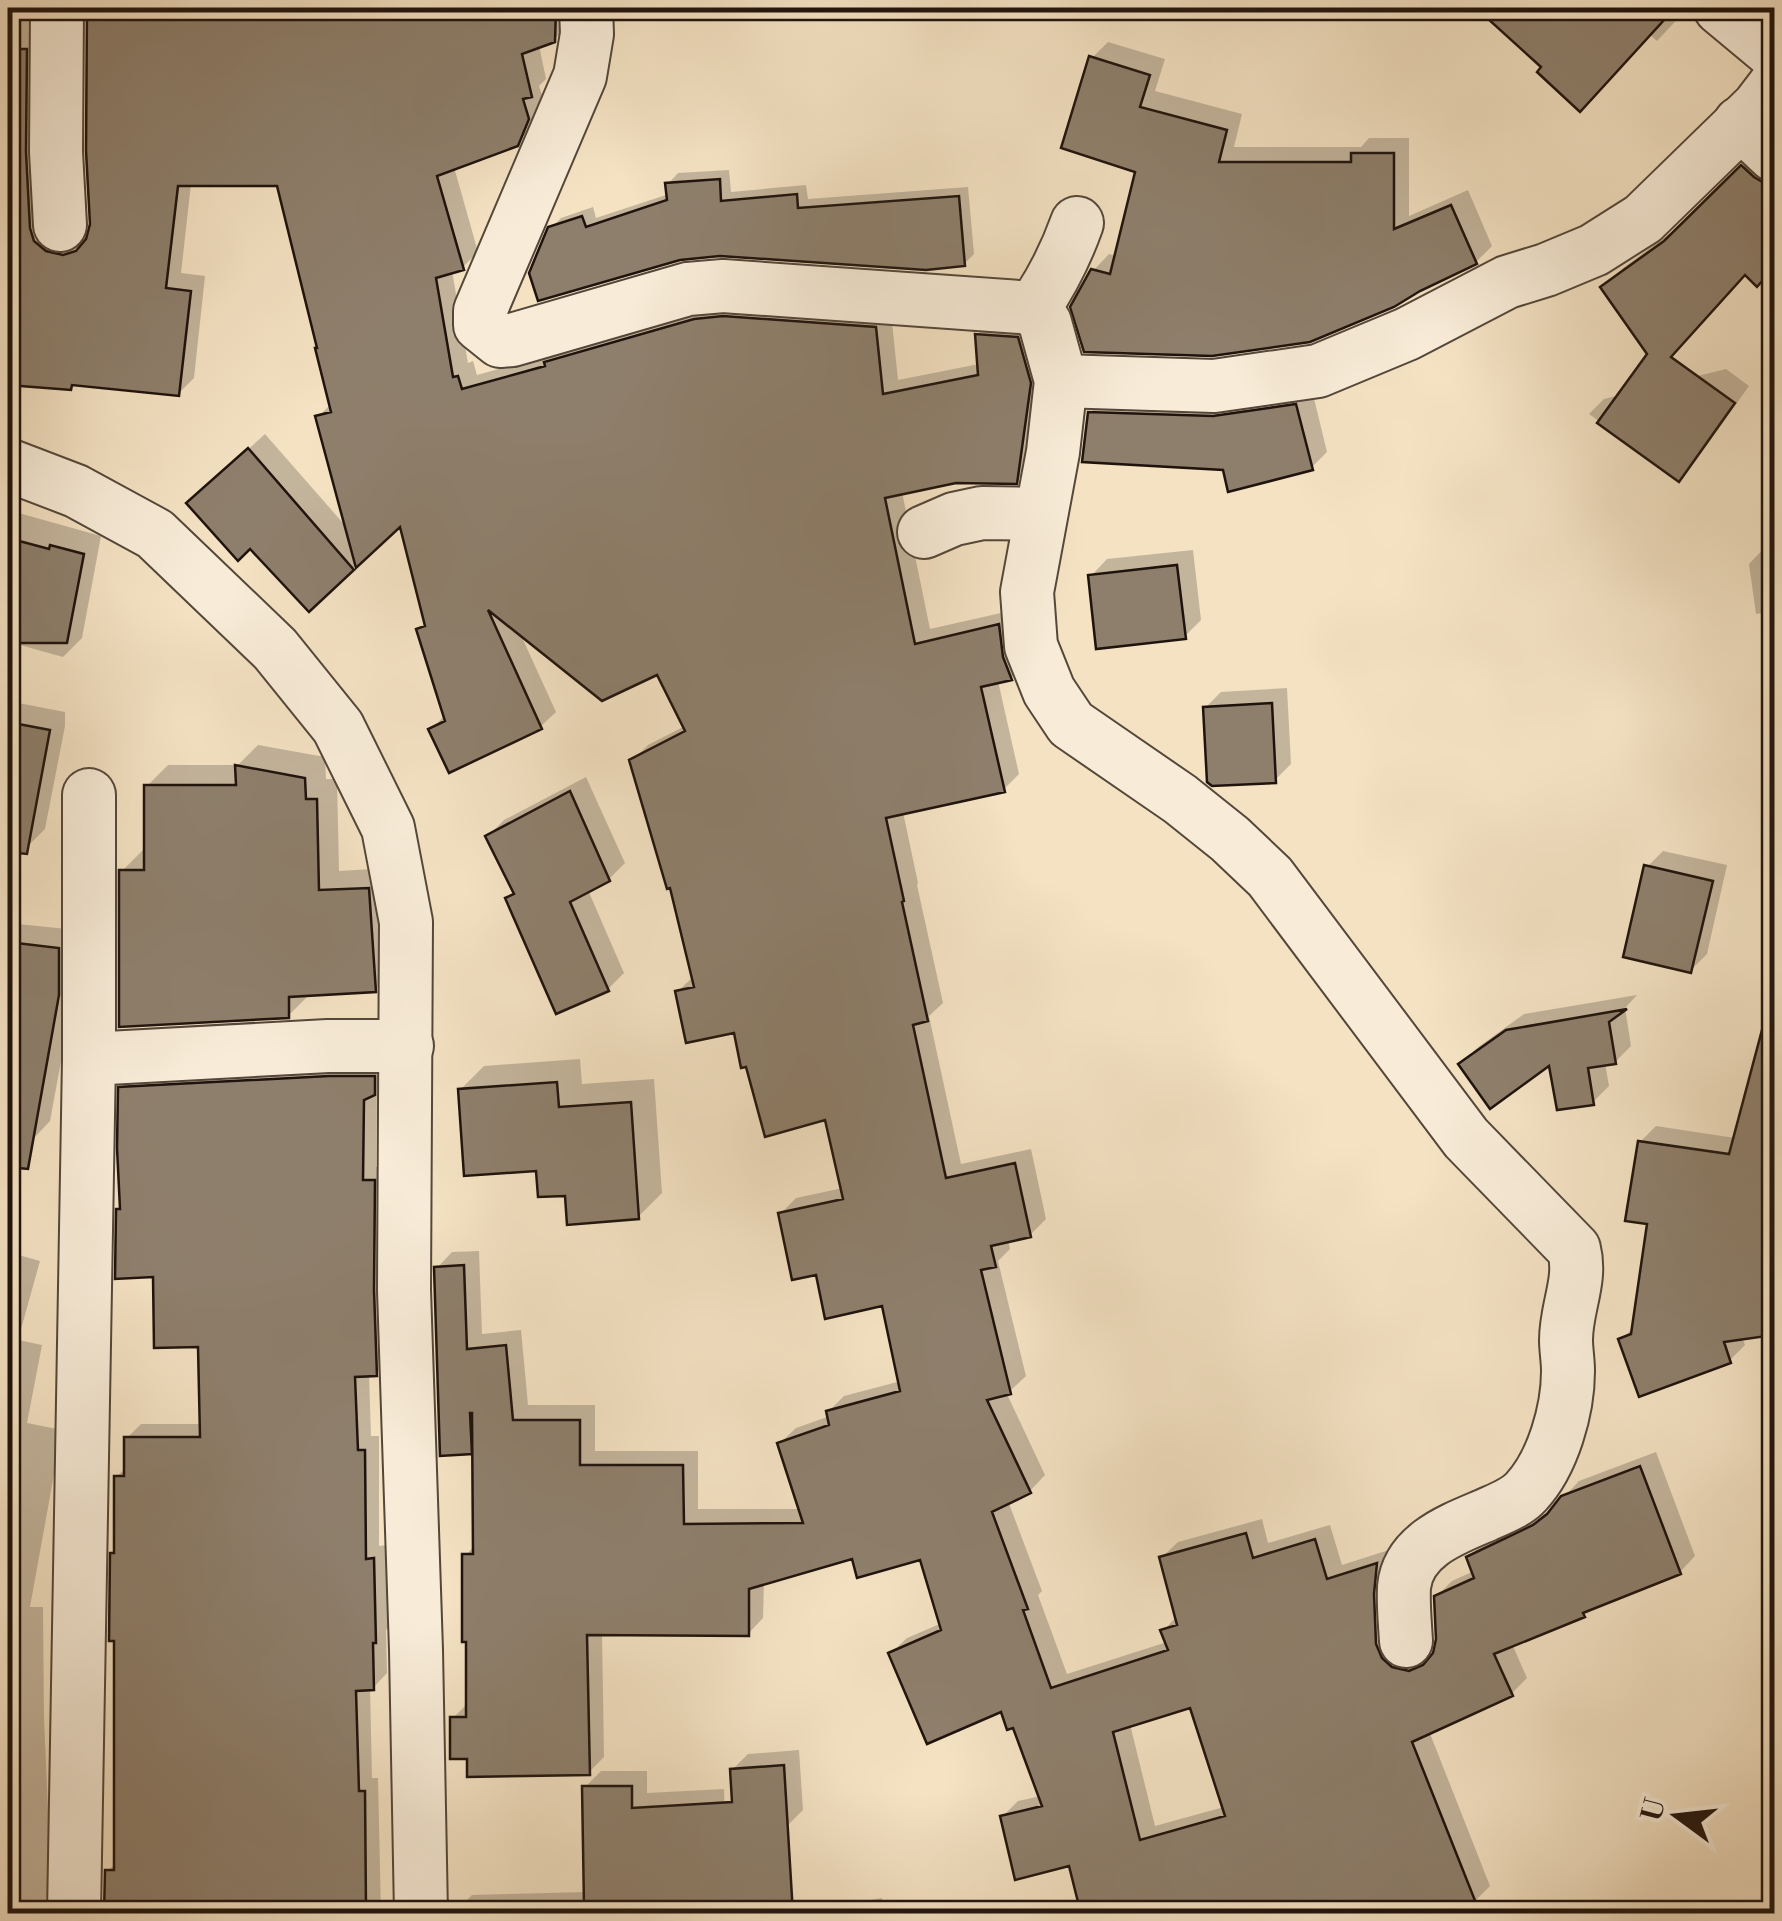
<svg xmlns="http://www.w3.org/2000/svg" width="1782" height="1921" font-family="'Libre Bodoni',serif">
	<rect width="100%" height="100%" fill="#f4e2c3"/>
	<filter id="stains"><feTurbulence type="fractalNoise" baseFrequency=".002" numOctaves="4"/><feColorMatrix values="0 0 0 0 .2 0 0 0 0 .09 0 0 0 0 .02 0 0 0 .5 -.17"/></filter>
	<radialGradient id="worn" r=".72"><stop offset=".6" stop-color="#630" stop-opacity="0"/><stop offset="1" stop-color="#630" stop-opacity=".3"/></radialGradient>
	<g fill="#0003" fill-rule="evenodd">
		<path d="M8,8H42L80,240L89,237L92,225L88,151L89,8H570V23L554,40L539,45L546,79L539,86L544,101L533,127L516,144L454,167L478,252L462,268L452,271L468,363L473,361L477,375L556,353L711,304L891,312L898,380L979,364L977,335L993,319L1033,322L1045,366L1032,465L1016,481H955L902,492L930,629L1014,610L1027,662L1011,678L998,681L1019,774L1003,790L903,812L918,883L917,885L943,1003L929,1016L961,1164L1031,1149L1046,1219L1030,1235L1008,1239L1010,1249L998,1261L1026,1376L1010,1391L1006,1392L1045,1475L1030,1491L1008,1501L1042,1591L1038,1595L1067,1674L1167,1642L1163,1631L1177,1616L1162,1557L1178,1542L1262,1519L1268,1543L1330,1525L1342,1565L1392,1549L1424,1656L1436,1652V1597L1452,1581L1474,1571L1469,1557L1484,1542L1552,1510L1579,1481L1656,1452L1695,1556L1680,1572L1592,1606L1583,1615L1512,1644L1527,1678L1511,1694L1429,1731L1490,1886L1475,1901L1454,1910L1456,1914H1083L1070,1863L1002,1817L1018,1801L1041,1796L1014,1724L1002,1709L891,1653L907,1638L942,1623L922,1557L853,1556L764,1582L763,1618L748,1634L602,1632L604,1757L589,1772L469,1756L453,1718L469,1702L465,1556L475,1545V1447L471,1452L437,1268L452,1252L479,1251L482,1334L521,1330L528,1405H595V1451H698V1509H801L780,1443L796,1428L830,1416L828,1412L844,1396L901,1381L884,1303L818,1272L780,1214L796,1198L843,1188L827,1117L735,1030L677,992L694,976L671,885L632,761L648,745L685,726L658,671L520,633L556,712L540,727L431,730L445,715L419,629L427,621L401,523L309,609L206,488L265,434L349,530L318,417L331,404L279,183L191,184L181,273L205,276L194,378L178,394L76,382L71,388L26,384L23,387L8,384ZM1192,1705L1224,1807L1155,1826L1130,1724Z"/>
		<path d="M1489,8H1688L1657,41L1649,34L1544,67L1485,12Z"/>
		<path d="M1108,42L1165,59L1155,91L1242,114L1234,147H1361L1369,138H1409V216L1468,190L1492,246L1476,262L1309,339L1093,271L1109,254L1117,256L1138,170L1092,58Z"/>
		<path d="M1763,147L1774,158V265L1759,281L1754,263L1603,288L1623,268L1687,221Z"/>
		<path d="M729,170L731,192L806,185L808,199L968,187L974,254L964,264L550,229L561,218L593,207L596,218L669,194L668,184L678,173Z"/>
		<path d="M1726,369L1749,386L1694,463L1678,479L1589,414L1604,399Z"/>
		<path d="M1312,390L1327,452L1311,468H1225L1090,413L1106,397Z"/>
		<path d="M8,510L101,536L82,638L63,657L20,645L8,693Z"/>
		<path d="M1774,543V611L1756,614L1749,564L1768,544Z"/>
		<path d="M1193,550L1201,620L1185,636L1091,576L1107,559Z"/>
		<path d="M1287,688L1291,764L1275,780L1205,708L1221,692Z"/>
		<path d="M8,701L65,712V726L45,829L27,847L14,845L8,894Z"/>
		<path d="M258,745L325,757L326,779H337L339,871L389,868L396,968L375,990L310,994L288,1016L122,871L143,850H146L147,786L168,765H238Z"/>
		<path d="M586,777L625,863L609,879L588,890L624,973L608,989L508,899L516,892L488,836L504,820Z"/>
		<path d="M1663,851L1727,865L1707,954L1691,970L1647,867Z"/>
		<path d="M8,923L77,930V975L50,1121L32,1140L8,1135Z"/>
		<path d="M1637,995L1625,1008L1631,1046L1615,1062L1605,1063L1609,1086L1593,1102L1551,1061L1461,1064L1477,1048L1524,1014Z"/>
		<path d="M580,1059L582,1084L654,1079L662,1193L638,1217L567,1194L460,1090L484,1066Z"/>
		<path d="M388,1063V1078L377,1089L376,1167H388L390,1359L376,1374H369L371,1436H379V1546L387,1545L390,1626L386,1630L387,1673L373,1688H370L372,1778H378L381,1914H106L107,1872L117,1862V1639L113,1554L116,1550V1477L127,1467V1438L141,1424H202L200,1344L155,1274L119,1210L123,1206L121,1088L135,1074Z"/>
		<path d="M1766,1067L1774,1070V1332L1742,1337L1745,1345L1729,1361L1621,1340L1635,1326L1650,1222L1640,1142L1656,1126L1735,1138Z"/>
		<path d="M8,1252L40,1261L18,1340L42,1345L27,1423L62,1430L30,1607H43L44,1719L50,1856L70,1914H8Z"/>
		<path d="M799,1750L803,1810L787,1826L732,1770L748,1754Z"/>
		<path d="M601,1771H647V1793L724,1789L727,1885L607,1903V1914H453L472,1895L586,1892L585,1787Z"/>
		<path d="M882,1898L884,1914H803L806,1911Z"/>
	</g>
	<g fill="#8e7f6c" stroke="#1f130d" stroke-width="2.5" fill-rule="evenodd">
		<path d="M87,8H556L555,42L522,54L532,97L523,99L529,119L518,146L437,176L464,270L436,278L453,377L458,376L462,389L545,366L544,362L694,319L723,316L876,327L883,394L978,375L975,334L1018,337L1031,383L1017,484L956,483L885,498L915,644L999,624L1003,657L1012,680L981,687L1005,792L886,818L904,901L902,902L928,1021L913,1025L946,1178L1015,1163L1031,1237L991,1246L996,1267L981,1270L1011,1394L987,1400L1031,1493L992,1512L1028,1609L1023,1610L1051,1688L1168,1650L1160,1630L1177,1625L1159,1557L1246,1533L1253,1558L1315,1539L1327,1579L1377,1563L1374,1594L1376,1644L1382,1658L1392,1667L1409,1671L1423,1665L1433,1653L1436,1639L1434,1596L1474,1578L1466,1557L1533,1525L1547,1514L1561,1496L1640,1466L1681,1574L1583,1613L1585,1617L1494,1654L1513,1696L1412,1742L1476,1903L1451,1914H1081L1069,1866L1015,1880L1000,1816L1042,1806L1013,1728L1007,1730L1001,1712L927,1744L888,1653L941,1630L920,1560L857,1578L852,1559L749,1589V1636L587,1635L590,1775L467,1777V1759H450V1717H466V1642H462V1554H473L472,1413H470L472,1454L440,1456L434,1267L464,1265L467,1349L506,1345L513,1420H580V1465H683L684,1524L803,1523L777,1443L829,1425L826,1411L900,1391L882,1306L825,1319L816,1275L792,1280L778,1213L843,1199L825,1120L765,1137L746,1067L741,1068L734,1033L686,1043L675,991L694,987L670,888L667,889L629,760L685,731L657,675L602,701L488,610L542,729L449,773L428,729L445,721L416,629L425,626L400,527L356,568L315,416L331,412L315,348H317L277,186H178L166,288L191,291L179,396L72,385L71,390L8,385V49H27L26,152L30,228L34,241L46,251L63,255L76,251L86,239L90,224L86,151ZM1190,1708L1225,1816L1140,1840L1113,1732Z"/>
		<path d="M1476,8H1675L1580,112L1537,72L1541,67Z"/>
		<path d="M1089,56L1150,75L1140,107L1227,130L1219,162H1351V153H1394V229L1451,205L1477,264L1420,291L1394,307L1310,342L1212,356L1084,352L1070,307L1091,269L1110,274L1135,172L1061,148Z"/>
		<path d="M1741,165L1754,177L1766,184H1774V267L1757,287L1745,275L1671,357L1735,403L1679,482L1597,423L1647,354L1600,287L1664,241Z"/>
		<path d="M720,179L721,201L797,194L798,208L959,196L965,266L926,270L720,256L680,260L538,301L529,273L548,227L582,216L586,227L667,200L665,183Z"/>
		<path d="M1296,404L1313,470L1228,492L1223,470L1082,462L1088,412L1213,416Z"/>
		<path d="M248,448L354,570L309,612L250,549L238,561L186,503Z"/>
		<path d="M8,538L49,549L50,545L84,554L67,643H8Z"/>
		<path d="M1177,565L1186,639L1096,649L1088,575Z"/>
		<path d="M1272,703L1276,783L1212,786L1207,782L1203,707Z"/>
		<path d="M8,722L50,730L27,854L8,852Z"/>
		<path d="M235,765L305,778L306,799H317L319,890L369,888L376,992L289,997V1018L119,1027V870H144V785H236Z"/>
		<path d="M570,791L610,881L570,902L609,991L556,1014L505,898L514,894L485,836Z"/>
		<path d="M1644,865L1713,881L1691,973L1623,957Z"/>
		<path d="M8,942L59,948V995L28,1169L8,1167Z"/>
		<path d="M1627,1009L1609,1022L1616,1064L1588,1068L1594,1105L1557,1110L1549,1066L1490,1109L1458,1064L1506,1030Z"/>
		<path d="M1762,1030L1774,1032V1335L1724,1342L1731,1363L1639,1397L1618,1339L1631,1334L1647,1224L1625,1221L1638,1141L1729,1154Z"/>
		<path d="M329,1076H375V1095L364,1100L363,1180H375L374,1290L377,1376L355,1377L358,1450H365L366,1559L374,1558L376,1643H373L374,1690L356,1691L359,1791H365L366,1910L104,1914L105,1870H114V1641H109L110,1553H114V1476H124V1437H200L198,1347L154,1348L153,1277L115,1279L116,1209H120L117,1148L118,1087Z"/>
		<path d="M557,1082L559,1107L631,1102L639,1219L567,1225L565,1196L538,1197L536,1171L464,1176L458,1089Z"/>
		<path d="M784,1765L793,1914H680L679,1904L584,1906L582,1786H632V1808L732,1802L730,1769Z"/>
	</g>
	<g fill="none" stroke-linecap="round" stroke-linejoin="round">
		<defs>
			<g id="street">
				<path d="M57,8L56,152L60,225"/>
				<path d="M586,8L587,34L580,76L480,311V325L500,341L512,340L688,289L723,286L1034,308L1045,323L1061,381L1053,452L1027,592L1031,646L1049,691L1071,724L1180,799L1230,839L1270,877L1466,1138L1574,1249C1582,1281 1566,1307 1566,1340C1566,1350 1568,1360 1568,1371C1568,1410 1553,1463 1526,1492C1516,1503 1499,1509 1486,1515C1453,1529 1408,1545 1404,1587C1403,1605 1405,1623 1406,1641"/>
				<path d="M1720,8L1774,53"/>
				<path d="M1740,123L1774,155"/>
				<path d="M1034,308C1053,280 1066,254 1077,223"/>
				<path d="M1061,381L1214,386L1318,371L1407,334L1507,282L1546,270L1594,250L1643,219L1758,107L1774,86"/>
				<path d="M8,465L76,491L155,534L275,649L338,727L388,828L406,922L404,1290L416,1650L421,1914"/>
				<path d="M924,532L954,519L982,513L1040,514"/>
				<path d="M89,1059L328,1046H407"/>
				<path d="M74,1914L89,1059V795"/>
			</g>
		</defs>
		<use href="#street" stroke="#54473a" stroke-width="56"/>
		<use href="#street" stroke="#f8ecd8" stroke-width="52"/>
	</g>
	<rect width="1782" height="1921" fill="none" stroke="#f4e2c3" stroke-width="40"/>
	<rect x="10" y="10" width="1762" height="1901" fill="none" stroke="#1f130d" stroke-width="5"/>
	<rect x="20" y="20" width="1742" height="1881" fill="none" stroke="#1f130d" stroke-width="2.5"/>
	<g transform="translate(1677 1816) rotate(285)" stroke="#f8ecd8" stroke-width="8" paint-order="stroke">
	<path d="M0-8L18 38L0 25L-18 38Z" fill="#1f130d"/>
	<text y="-15" font-size="28" font-weight="bold" text-anchor="middle" fill="#1f130d">U</text>
	</g>
	<rect width="100%" height="100%" filter="url(#stains)"/>
	<rect width="100%" height="100%" fill="url(#worn)"/>
</svg>
